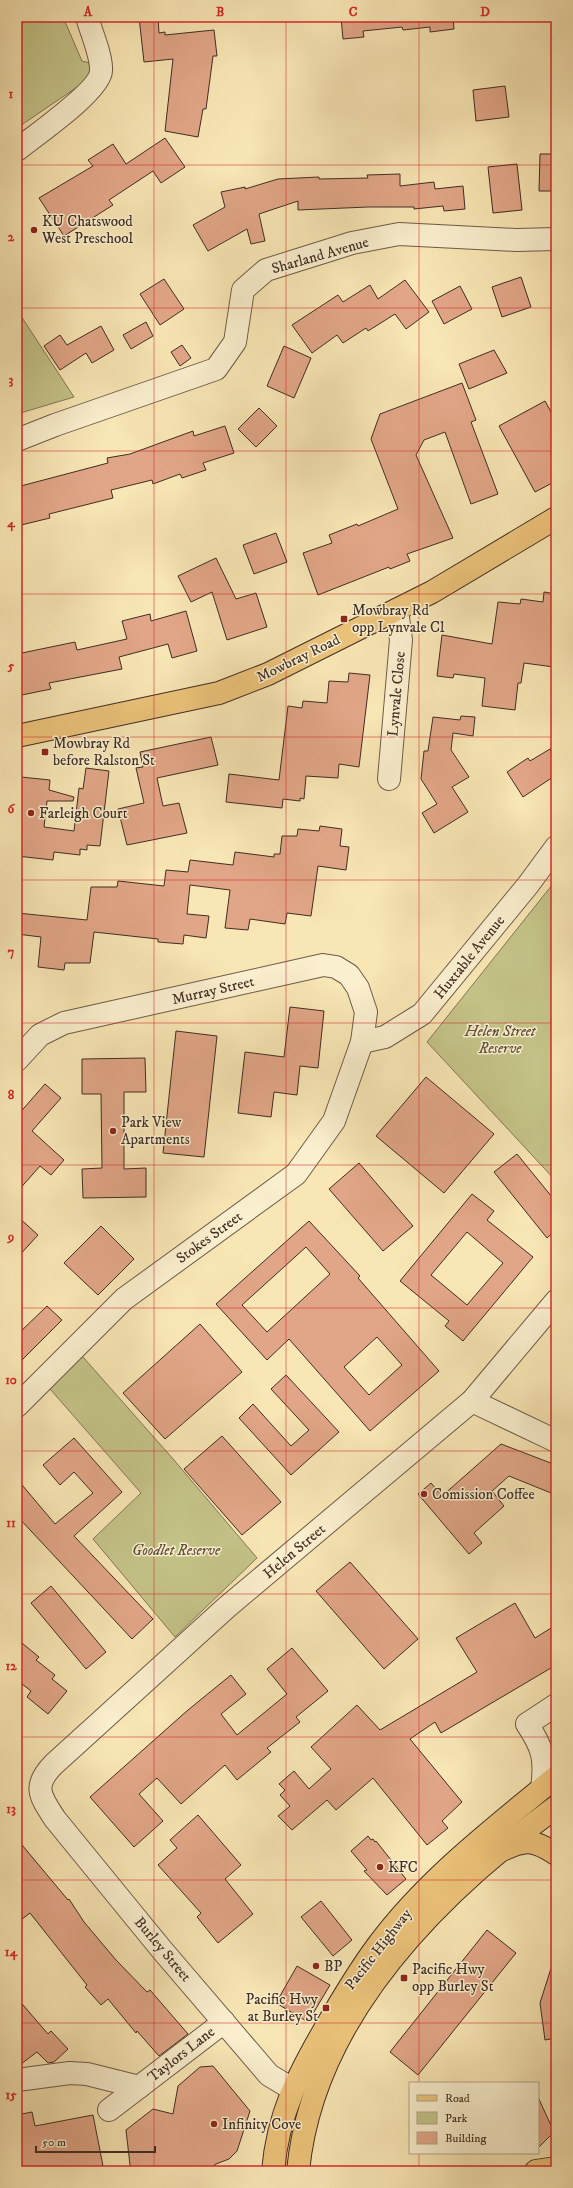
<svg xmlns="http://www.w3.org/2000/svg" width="573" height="2188" font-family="'IM FELL DW Pica',serif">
	<rect width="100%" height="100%" fill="#f8e6b4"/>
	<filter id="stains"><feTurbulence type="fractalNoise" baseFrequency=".005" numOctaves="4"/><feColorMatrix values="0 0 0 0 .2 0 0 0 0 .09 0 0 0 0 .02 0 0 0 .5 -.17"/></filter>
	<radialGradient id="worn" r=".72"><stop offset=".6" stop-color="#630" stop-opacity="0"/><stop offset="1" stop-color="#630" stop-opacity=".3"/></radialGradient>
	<g fill="#c4c388" stroke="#827856">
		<path d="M17,17H63L82,61L94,64L89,79L17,128Z"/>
		<path d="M17,310L74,397L17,414Z"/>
		<path d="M556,880V1181L427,1042Z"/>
		<path d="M75,1348L174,1460L257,1558L175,1637L93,1539L141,1493L43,1381Z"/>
	</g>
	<g fill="#e1a687" stroke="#402d24" fill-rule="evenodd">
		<path d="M139,17H158L159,33L165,32V35L214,30L217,56H213L206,109H203L198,137L165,131L173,59L144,62Z"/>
		<path d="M341,17H453L454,29L430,32V27L403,30L402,27L363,31L364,37L343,39Z"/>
		<path d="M505,86L509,117L476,121L473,90Z"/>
		<path d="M165,138L185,167L161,183L153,171L109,200L113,205L64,236L39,198L93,166L88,160L113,144L126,164Z"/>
		<path d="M540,154H556V191H539Z"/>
		<path d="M517,164L522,210L493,213L488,167Z"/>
		<path d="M400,174V186L434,182L435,189L463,186L465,209L444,211L443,206L414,209V207H368L298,210V201L259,214L265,241L251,244L247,229L208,251L193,225L225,207L221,192L245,187V189L278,179L319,177V179L368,178L367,175Z"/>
		<path d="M521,277L531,307L502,317L492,287Z"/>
		<path d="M164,279L184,309L160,325L140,294Z"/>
		<path d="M405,280L429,312L406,329L395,314L368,331L366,328L343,343L337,335L312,353L292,325L338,295L343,302L370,285L378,299Z"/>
		<path d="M460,286L472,309L444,324L432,301Z"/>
		<path d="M146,322L153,336L131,349L123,335Z"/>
		<path d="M101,326L114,350L92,363L86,353L60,370L44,346L60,335L67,345Z"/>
		<path d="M182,345L191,358L180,366L171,352Z"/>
		<path d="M284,346L311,358L294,398L267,386Z"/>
		<path d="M494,350L507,373L469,389L459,364Z"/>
		<path d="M462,383L476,420L471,422L498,494L471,504L445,432L424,440L416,455L453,538L407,554L410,561L390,569L389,567L318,595L303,553L332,543L329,535L357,524L358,526L398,509L371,439L380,414Z"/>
		<path d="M545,401L556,421V481L535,492L499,426Z"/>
		<path d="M259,408L277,426L256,447L238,429Z"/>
		<path d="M225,426L234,453L203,463L206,470L182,478L180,474L153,484L152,480L111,490L113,498L49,514L50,518L17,526V487L108,463L107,458L130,454L193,431L194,436Z"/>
		<path d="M276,533L287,562L254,574L243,545Z"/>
		<path d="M216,558L236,599L256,593L267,627L227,640L212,592L191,602L178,576Z"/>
		<path d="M544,592L556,594V661H554V667L524,663L521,683H518L515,710L482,706L485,678L454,674L453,678L437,676L442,635L492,644L498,602L520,604L521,599L543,602Z"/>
		<path d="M186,611L197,651L172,658L168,644L119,657L122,669L49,683L51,689L17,696V654L75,642L77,650L127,639L122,621L150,614L151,621Z"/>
		<path d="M349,673L370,675L359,767L339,764L338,778L306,776L304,799L300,798V801L283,799L282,808L226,802L229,774L279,780L288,706L302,708L303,701L327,703L329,681L348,682Z"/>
		<path d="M461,716L475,717L473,736L453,733L451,750L469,777L452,787L468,812L434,833L422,813L437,804L421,779L424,751H428L433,717L460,720Z"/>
		<path d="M211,737L218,765L157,778L163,806L179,803L187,833L127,845L118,809L144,803L136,768L143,767L140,752Z"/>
		<path d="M550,749L556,759V775L523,797L507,772L528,758L530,761Z"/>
		<path d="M86,768L109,771L100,846L87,845V850L80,849V855L54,852L53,860L17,856V811L21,777L50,780L49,790L74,797L73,801H47L44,827L74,831L79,788L83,789Z"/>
		<path d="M320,826L342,829L340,846L349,847L346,870L318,866L311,916L287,913L285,924L250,919L248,930L225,928L230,890L190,885L187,914L209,916L206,938L184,935L183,944L158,942V939L94,932L90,963H65L64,970L38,967L41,937L17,934V913L87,920L91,887H117L118,881L164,886L166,870L188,872L190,860L233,865L235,852L274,857V854H280L282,836H297L298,829L319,831Z"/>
		<path d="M290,1007L324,1011L318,1068L300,1066L297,1095L274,1092L271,1117L238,1113L245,1052L284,1057Z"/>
		<path d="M176,1031L217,1036L204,1157L163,1153Z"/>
		<path d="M145,1058L146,1092H124V1169L146,1168V1197L83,1198L82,1169L102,1168L101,1094H82V1059Z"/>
		<path d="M426,1077L494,1134L444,1193L376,1136Z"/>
		<path d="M45,1084L61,1098L32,1131L64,1160L51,1175L40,1166L17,1192V1116Z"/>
		<path d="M517,1154L556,1202V1230L547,1238L494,1172Z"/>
		<path d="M359,1163L413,1226L383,1251L329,1189Z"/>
		<path d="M472,1194L494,1211L487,1220L533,1257L463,1341L445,1326L449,1321L400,1281ZM467,1232L503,1263L467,1305L431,1275Z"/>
		<path d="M17,1216L38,1235L17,1258Z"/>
		<path d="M309,1221L360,1276L358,1278L439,1371L370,1431L289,1339L267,1360L216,1304ZM306,1247L330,1274L267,1332L242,1305ZM377,1337L402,1365L369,1395L344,1367Z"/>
		<path d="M101,1226L134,1259L98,1295L64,1263Z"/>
		<path d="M47,1306L62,1320L17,1365V1335Z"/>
		<path d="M200,1324L242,1372L165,1439L123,1393Z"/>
		<path d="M286,1375L339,1432L291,1475L239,1418L253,1404L291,1446L309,1430L271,1389Z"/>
		<path d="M222,1436L281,1502L242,1535L184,1469Z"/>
		<path d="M74,1438L122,1492L74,1536L153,1619L132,1639L17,1516V1479L55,1524L93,1493L74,1472L60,1485L43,1465Z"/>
		<path d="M501,1444L556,1465V1495L509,1476L492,1491L504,1506L474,1533L482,1543L469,1554L418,1494L431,1483L442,1496Z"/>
		<path d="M350,1562L418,1639L384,1669L316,1591Z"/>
		<path d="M51,1586L106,1652L86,1669L31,1603Z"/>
		<path d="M515,1603L535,1638L556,1625V1665L441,1733L435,1722L410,1739L462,1802L442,1821L448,1828L427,1845L373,1778L336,1810L327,1800L292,1830L278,1816L290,1806L280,1795L285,1790L279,1784L294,1771L309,1789L331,1769L311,1747L357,1705L380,1730L477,1672L456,1638Z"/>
		<path d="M17,1639L39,1657L36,1660L55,1675L52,1679L67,1691L48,1714L27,1697L31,1691L17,1680Z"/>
		<path d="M292,1648L328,1691L296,1717L300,1722L267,1748L271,1752L237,1780L225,1765L181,1804L157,1778L139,1794L163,1821L134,1847L90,1797L188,1710L231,1675L246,1694L221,1714L237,1735L287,1694L267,1669Z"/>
		<path d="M198,1815L241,1865L225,1879L253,1914L218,1943L197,1917L201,1913L158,1865L177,1848L170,1840Z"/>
		<path d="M368,1836L371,1840L373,1839L375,1842L376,1841L406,1879L387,1895L364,1871L367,1870L351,1851Z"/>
		<path d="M17,1839L68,1900L69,1899L84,1922L116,1960L147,1992L150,1990L188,2034L159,2056L137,2031L136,2033L108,1999L101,2005L85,1987L87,1985L30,1913L17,1923Z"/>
		<path d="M321,1901L352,1940L333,1956L301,1917Z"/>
		<path d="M487,1930L516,1953L418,2075L390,2052Z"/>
		<path d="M553,1962L556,1963V2038L545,2040L540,2003Z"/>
		<path d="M297,1966L330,1985L308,2022L276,2003Z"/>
		<path d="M17,1998L48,2034L51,2031L68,2049L54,2062L48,2063L37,2052L17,2067Z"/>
		<path d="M213,2066L250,2111L237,2151L229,2159L216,2164L207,2171H133L130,2165L126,2130L153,2109L173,2114L178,2086L200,2067Z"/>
		<path d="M538,2097L554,2132L538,2148Z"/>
		<path d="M32,2112L35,2126L93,2115L104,2171H17V2115Z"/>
	</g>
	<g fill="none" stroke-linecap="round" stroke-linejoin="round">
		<defs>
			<g id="minor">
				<path d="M17,150C34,136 100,91 101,71C102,56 91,32 87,17"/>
				<path d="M17,440L55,425L216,369L235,342L243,290L266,270L352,243L399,234L516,240L556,239"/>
				<path d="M389,779L401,640L397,610"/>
				<path d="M362,1042L385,1037L422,1014L528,885L556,847"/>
				<path d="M17,1060L40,1035L64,1023L323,965L336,967L349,975L358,988L366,1012L362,1042L334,1121L296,1174L124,1299L17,1406"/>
				<path d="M472,1401L556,1441"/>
				<path d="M542,1788C546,1759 543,1748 527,1724L556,1705"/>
				<path d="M17,2080L70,2073L87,2074L139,2087"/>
				<path d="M293,2087L284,2084L269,2075L162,1950L55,1819C40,1796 32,1786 54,1764L227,1607L472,1401L556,1301"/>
				<path d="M109,2110L224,2022"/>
			</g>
			<g id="major">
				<path d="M17,736L219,693L268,674L432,592L556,518"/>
				<path d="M273,2171C278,2114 298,2075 326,2027C342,1999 358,1972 378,1945C426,1880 494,1828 556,1777"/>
				<path d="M298,2171C313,2017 437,1894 556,1807"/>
			</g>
			<g id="highway">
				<path d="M500,1851C525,1839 533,1839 556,1854"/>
				<path d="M536,2171L556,2168"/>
			</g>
		</defs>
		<use href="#minor" stroke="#6e5b48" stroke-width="24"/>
		<use href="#major" stroke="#402d24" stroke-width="24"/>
		<use href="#highway" stroke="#402d24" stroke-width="24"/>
		<use href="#minor" stroke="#faefce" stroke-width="22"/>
		<use href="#major" stroke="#ecc37a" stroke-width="22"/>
		<use href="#highway" stroke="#ecc37a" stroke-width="22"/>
	</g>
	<path fill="none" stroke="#d62828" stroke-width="1" stroke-opacity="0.55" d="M154,17V2171M286,17V2171M419,17V2083M17,165H556M17,308H556M17,451H556M17,594H556M17,737H556M17,880H556M17,1023H556M17,1165H556M17,1308H556M17,1451H556M17,1594H556M17,1737H556M17,1880H556M17,2023H556M419,2153V2171"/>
	<g fill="#8f2418" stroke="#faefce" stroke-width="1.5">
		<circle cx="34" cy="230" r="4"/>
		<rect x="340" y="615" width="8" height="8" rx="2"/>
		<rect x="41" y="748" width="8" height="8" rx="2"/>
		<circle cx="31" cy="813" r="4"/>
		<circle cx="113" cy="1131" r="4"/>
		<circle cx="424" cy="1494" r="4"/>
		<circle cx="380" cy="1867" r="4"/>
		<circle cx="316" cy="1966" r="4"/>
		<rect x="400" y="1974" width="8" height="8" rx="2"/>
		<rect x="322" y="2004" width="8" height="8" rx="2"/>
		<circle cx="214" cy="2124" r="4"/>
	</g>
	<g text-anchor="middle" stroke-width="3" stroke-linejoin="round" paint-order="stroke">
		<g font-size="15" fill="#402d24" stroke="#faefce" text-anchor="start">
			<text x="42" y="226">KU Chatswood<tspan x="42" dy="17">West Preschool</tspan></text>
			<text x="352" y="615">Mowbray Rd<tspan x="352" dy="17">opp Lynvale Cl</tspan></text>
			<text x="53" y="748">Mowbray Rd<tspan x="53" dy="17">before Ralston St</tspan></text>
			<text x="39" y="818">Farleigh Court</text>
			<text x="121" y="1127">Park View<tspan x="121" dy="17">Apartments</tspan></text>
			<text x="432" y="1499">Comission Coffee</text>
			<text x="388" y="1872">KFC</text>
			<text x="324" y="1971">BP</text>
			<text x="412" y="1974">Pacific Hwy<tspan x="412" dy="17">opp Burley St</tspan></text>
			<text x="318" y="2004" text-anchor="end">Pacific Hwy<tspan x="318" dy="17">at Burley St</tspan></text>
			<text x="222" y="2129">Infinity Cove</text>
		</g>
		<g font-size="15" fill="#402d24" stroke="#faefce">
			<text transform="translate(320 255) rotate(-16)" y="5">Sharland Avenue</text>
			<text transform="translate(298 658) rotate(-26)" y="5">Mowbray Road</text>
			<text transform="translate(396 694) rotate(-85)" y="5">Lynvale Close</text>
			<text transform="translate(469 957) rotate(-51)" y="5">Huxtable Avenue</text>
			<text transform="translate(213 990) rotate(-13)" y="5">Murray Street</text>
			<text transform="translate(209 1237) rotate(-36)" y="5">Stokes Street</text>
			<text transform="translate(294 1551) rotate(-40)" y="5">Helen Street</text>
			<text transform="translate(163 1949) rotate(50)" y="5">Burley Street</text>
			<text transform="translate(378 1949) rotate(-52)" y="5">Pacific Highway</text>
			<text transform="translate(181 2054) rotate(-38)" y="5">Taylors Lane</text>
		</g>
		<g font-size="15" font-style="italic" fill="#61523d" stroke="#faefce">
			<text x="500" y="1036">Helen Street<tspan x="500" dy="17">Reserve</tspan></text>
			<text x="176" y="1555">Goodlet Reserve</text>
		</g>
	</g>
	<rect width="573" height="2188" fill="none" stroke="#f8e6b4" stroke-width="44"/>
	<rect x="409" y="2082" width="130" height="72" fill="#faefce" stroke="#b0a18a"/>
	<rect x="417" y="2095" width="20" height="6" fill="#ecc37a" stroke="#b0a18a"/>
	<text x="445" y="2102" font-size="12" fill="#402d24">Road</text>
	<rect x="417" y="2112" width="20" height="12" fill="#c4c388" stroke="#b0a18a"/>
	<text x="445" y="2122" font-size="12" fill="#402d24">Park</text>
	<rect x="417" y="2132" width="20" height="12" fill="#e1a687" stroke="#b0a18a"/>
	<text x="445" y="2142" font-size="12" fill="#402d24">Building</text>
	<path d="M36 2146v6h119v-6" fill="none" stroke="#402d24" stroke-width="2"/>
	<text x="42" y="2146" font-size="12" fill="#402d24" stroke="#faefce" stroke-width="3" paint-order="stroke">50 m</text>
	<rect x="22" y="22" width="529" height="2144" fill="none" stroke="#d62828" stroke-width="1.5"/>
	<g font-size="13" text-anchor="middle" font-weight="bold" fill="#d62828">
		<text x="88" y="16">A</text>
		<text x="220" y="16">B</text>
		<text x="353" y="16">C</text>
		<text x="485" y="16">D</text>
		<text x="11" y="98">1</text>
		<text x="11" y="241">2</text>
		<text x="11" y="384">3</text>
		<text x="11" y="527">4</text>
		<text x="11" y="670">5</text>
		<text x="11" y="813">6</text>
		<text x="11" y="956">7</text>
		<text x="11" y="1099">8</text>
		<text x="11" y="1241">9</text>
		<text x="11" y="1384">10</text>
		<text x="11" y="1527">11</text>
		<text x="11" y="1670">12</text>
		<text x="11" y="1813">13</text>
		<text x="11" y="1956">14</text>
		<text x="11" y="2099">15</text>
	</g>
	<rect width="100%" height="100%" filter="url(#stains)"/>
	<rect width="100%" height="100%" fill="url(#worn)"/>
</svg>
